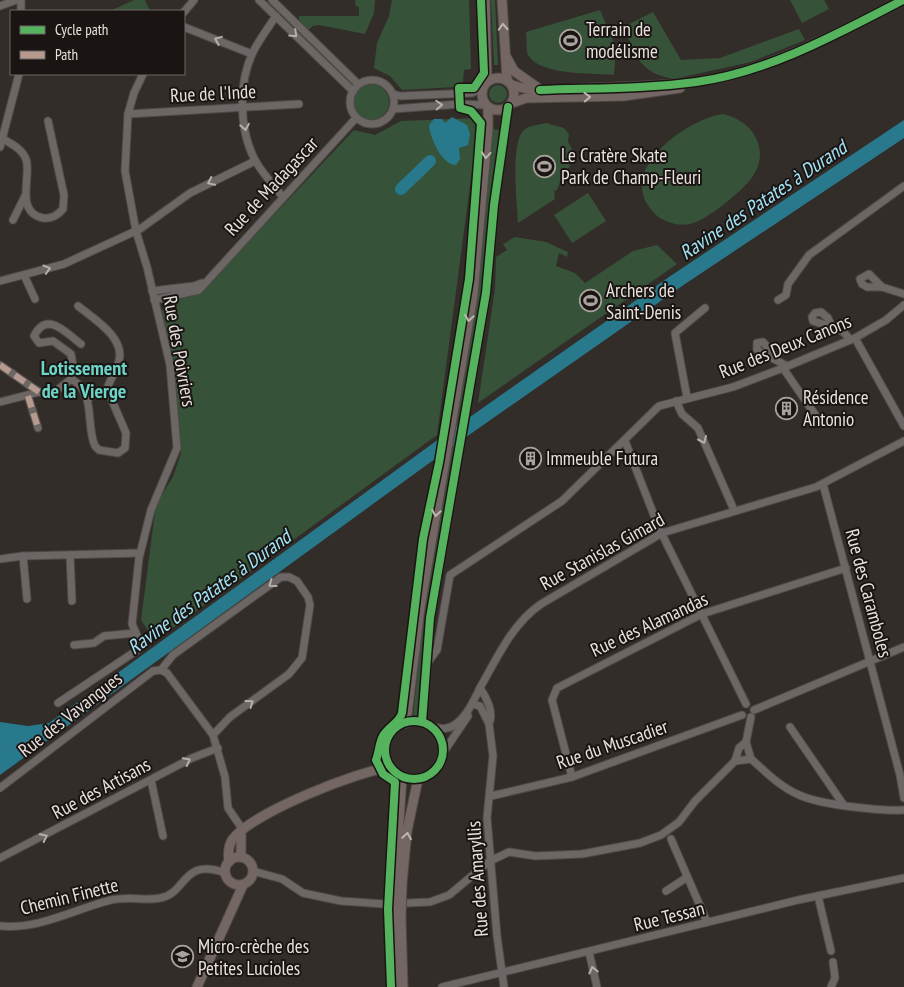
<svg xmlns="http://www.w3.org/2000/svg" width="904" height="987" font-family="'PT Sans Narrow',sans-serif">
	<rect width="100%" height="100%" fill="#332d2a"/>
	<g fill="#365239">
		<path d="M134,0H145L150,11H110Z"/>
		<path d="M355,0H375L374,13L365,34L319,25L313,26L307,31L299,20V16H359V7L356,6Z"/>
		<path d="M392,0H469L471,69L464,70L463,82L455,85V87L402,90L390,76L374,68L377,43L389,16Z"/>
		<path d="M491,0H495L498,65H494Z"/>
		<path d="M790,0H824L829,9L802,23Z"/>
		<path d="M600,10L616,48L614,75C594,73 534,76 527,52C526,46 527,39 526,32Z"/>
		<path d="M653,12L681,60L720,58L799,29L805,40L751,62L674,79C640,73 637,58 625,30L627,25Z"/>
		<circle cx="371" cy="102" r="18"/>
		<circle cx="498" cy="94" r="9"/>
		<path d="M723,114C752,120 771,149 753,176C744,190 706,221 690,224C681,226 672,224 664,220C656,217 650,209 646,202C625,163 691,118 723,114Z"/>
		<path d="M479,118L437,435L155,641L141,620L156,504L173,477L181,453L174,373L162,311L165,301L199,294L354,130L375,135L401,121Z"/>
		<path d="M546,123L564,128L569,134L568,142L573,151L569,168L564,171L557,190L554,191L555,199L518,223C517,202 510,142 524,130C530,125 539,125 546,123Z"/>
		<path d="M493,129L499,130L479,318L430,603L421,670L418,717H413L424,603L474,317Z"/>
		<path d="M588,193L606,221L572,243L554,215Z"/>
		<path d="M515,237L546,242L568,252L567,257L559,253L556,266L575,273L585,283L633,251L657,245L677,264L478,403L495,289L496,257L507,250L503,244Z"/>
	</g>
	<g fill="#29798c">
		<path d="M452,117L467,125L470,134L468,145L459,148L460,159L456,165C442,165 430,138 429,125L434,119H442L445,123Z"/>
		<path d="M904,120V138L685,284L439,456L0,775V722L28,726L49,723L443,436L669,277Z"/>
	</g>
	<g fill="none" stroke-linecap="round" stroke-linejoin="round">
		<path stroke="#29798c" stroke-width="12" d="M401,189L430,161"/>
		<defs>
			<g id="minor">
				<path d="M259,0L353,91"/>
				<path d="M272,0L358,84"/>
				<path d="M0,6L16,0"/>
				<path d="M21,11V0"/>
				<path d="M184,12L194,0"/>
				<path d="M276,16C268,28 259,40 253,52C238,83 239,130 255,160C262,173 274,186 283,197"/>
				<path d="M184,27L252,54"/>
				<circle cx="372" cy="102" r="22"/>
				<path d="M393,94L400,96L472,93L483,87"/>
				<path d="M393,109L460,104L485,105"/>
				<path d="M128,114L299,104"/>
				<path d="M3,139C12,144 22,149 26,159C32,176 14,212 43,218C52,219 58,215 63,209L64,195L48,121"/>
				<path d="M0,147L19,74"/>
				<path d="M13,220L25,196"/>
				<path d="M24,275L35,299"/>
				<path d="M0,281L64,264L140,229L190,193L255,161"/>
				<path d="M882,287L869,274L860,279L862,284L867,287H882L904,294"/>
				<path d="M152,291L194,286L202,283"/>
				<path d="M154,300L199,290L356,118"/>
				<path d="M778,300L786,295L788,284L809,255L904,186"/>
				<path d="M831,325L828,318L821,312L815,313L812,317L813,321C827,326 842,326 850,340"/>
				<path d="M855,338L904,426"/>
				<path d="M771,357L770,350L763,342L757,343V350L787,366"/>
				<path d="M0,365L39,392"/>
				<path d="M783,368L816,416"/>
				<path d="M71,379C97,393 85,424 95,446L99,450L118,453L125,448L126,433L107,389C110,380 115,373 118,364C128,339 94,319 78,306"/>
				<path d="M28,396L38,428"/>
				<path d="M687,397L675,333L705,308"/>
				<path d="M88,398L107,389"/>
				<path d="M676,401L682,414L698,428L734,510"/>
				<path d="M0,402L39,392L50,393L56,391L71,379L74,371L71,354L53,341L39,343L34,336C47,310 66,333 81,344"/>
				<path d="M625,441L659,528L746,704"/>
				<path d="M823,484L900,775L904,798"/>
				<path d="M70,555L72,601"/>
				<path d="M23,556L27,599"/>
				<path d="M0,559L23,556L140,553"/>
				<path d="M74,645L94,643L104,636L135,633"/>
				<path d="M425,666L437,650L450,575L562,501L659,406L733,387L783,368L855,338L886,320L904,305"/>
				<path d="M161,670L173,655L281,577H289L297,581L308,597L310,605L302,658L289,674L230,717L213,735"/>
				<path d="M480,688C486,697 493,710 490,721"/>
				<path d="M58,703L139,649L140,642L132,624L139,558L151,510L177,448L170,365L147,267L136,231L125,171L128,114L134,93L143,74"/>
				<path d="M472,704L480,706L489,724L493,756L487,818L497,936L504,987"/>
				<path d="M754,710L904,647"/>
				<path d="M432,727C441,729 449,730 457,723C468,714 474,700 480,688C497,658 512,624 541,604L662,533L816,487L904,441"/>
				<path d="M790,727L843,804"/>
				<path d="M443,753L468,716"/>
				<path d="M751,759L746,742L751,717"/>
				<path d="M735,761L739,748L746,742"/>
				<path d="M572,777L552,700L557,688L702,614L846,568"/>
				<path d="M151,780L163,836"/>
				<path d="M0,788L153,671L161,670L167,673L213,735L225,777L228,808L243,830"/>
				<path d="M491,796L572,777L742,715"/>
				<path d="M671,839L707,922"/>
				<path d="M0,858L192,758L218,748"/>
				<path d="M253,871L282,879L303,893L341,901L384,904L430,902L449,895L490,861L509,852L536,856L582,854L640,843L661,835L679,822L695,801L735,761L751,759C765,771 779,786 797,794C819,805 879,811 904,810"/>
				<path d="M666,891L686,878"/>
				<path d="M818,896L831,951"/>
				<path d="M0,926C38,930 75,909 111,900C129,896 145,901 160,898C188,893 181,857 226,873"/>
				<path d="M589,952L597,987"/>
				<path d="M442,987L798,900L904,878"/>
				<path d="M831,987L835,978L833,962"/>
			</g>
			<g id="major">
				<path d="M485,0L487,81"/>
				<path d="M502,0L507,80"/>
				<path d="M507,58L514,71L538,88"/>
				<circle cx="498" cy="94" r="16"/>
				<path d="M512,85C537,94 566,89 592,88C626,87 661,86 695,82C760,75 845,30 903,0"/>
				<path d="M512,103L526,98L624,96L680,88"/>
				<circle cx="414" cy="750" r="29"/>
				<path d="M422,722L430,618L486,293L494,205L508,107"/>
				<path d="M406,723L420,608L473,295L488,129V107"/>
				<path d="M241,832V857"/>
				<circle cx="239" cy="871" r="14"/>
				<path d="M229,862C228,855 228,847 232,840C251,813 358,771 391,767"/>
				<path d="M395,883L402,777"/>
				<path d="M402,884L407,831L418,779"/>
				<path d="M394,917L397,987"/>
				<path d="M401,918L403,987"/>
				<path d="M197,987L243,885"/>
			</g>
		</defs>
		<use href="#minor" stroke="#504a47" stroke-width="9"/>
		<use href="#major" stroke="#504a47" stroke-width="11"/>
		<use href="#minor" stroke="#6c6765" stroke-width="7"/>
		<use href="#major" stroke="#736663" stroke-width="9"/>
		<defs>
			<g id="major-bridge">
				<path d="M394,917L395,883"/>
				<path d="M401,918L402,884"/>
			</g>
		</defs>
		<use href="#major-bridge" stroke="#504a47" stroke-width="11" stroke-linecap="butt"/>
		<use href="#major-bridge" stroke="#736663" stroke-width="9"/>
		<g stroke="#b69a8f" stroke-width="6" stroke-dasharray="12 6" stroke-linecap="butt">
			<path d="M0,365L39,392"/>
			<path d="M28,396L38,428"/>
		</g>
		<defs>
			<g id="cycleway">
				<path d="M540,90C592,88 645,89 696,82C769,72 839,33 903,0"/>
				<circle cx="414" cy="750" r="29"/>
				<path d="M422,722L430,618L486,293L494,205L508,107"/>
				<path d="M391,987L388,909L395,782L383,774L376,760C379,753 379,743 383,736C388,727 400,722 402,713L423,539L439,463L469,279L481,123L471,111L460,108L459,88H474L484,73L481,0"/>
			</g>
		</defs>
		<use href="#cycleway" stroke="#1a1513" stroke-width="11"/>
		<use href="#cycleway" stroke="#56b35d" stroke-width="8"/>
	</g>
	<defs><path id="oneway-chevron" d="M-2-3.5L2.5 0L-2 3.5" fill="none" stroke-width="1.6" stroke-linecap="round" stroke-linejoin="round" transform="scale(1.25)"/></defs>
	<g stroke="#bfb6b2">
		<use href="#oneway-chevron" transform="translate(503 27) rotate(-93)"/>
		<use href="#oneway-chevron" transform="translate(587 97) rotate(-2)"/>
		<use href="#oneway-chevron" transform="translate(486 155) rotate(95)"/>
		<use href="#oneway-chevron" transform="translate(469 318) rotate(99)"/>
		<use href="#oneway-chevron" transform="translate(436 513) rotate(99)"/>
		<use href="#oneway-chevron" transform="translate(407 836) rotate(-81)"/>
	</g>
	<g stroke="#b6b0ad">
		<use href="#oneway-chevron" transform="translate(294 34) rotate(44)"/>
		<use href="#oneway-chevron" transform="translate(218 40) rotate(-158)"/>
		<use href="#oneway-chevron" transform="translate(439 105) rotate(-3)"/>
		<use href="#oneway-chevron" transform="translate(245 127) rotate(80)"/>
		<use href="#oneway-chevron" transform="translate(211 182) rotate(154)"/>
		<use href="#oneway-chevron" transform="translate(47 269) rotate(-16)"/>
		<use href="#oneway-chevron" transform="translate(703 440) rotate(66)"/>
		<use href="#oneway-chevron" transform="translate(272 584) rotate(144)"/>
		<use href="#oneway-chevron" transform="translate(250 703) rotate(-36)"/>
		<use href="#oneway-chevron" transform="translate(187 761) rotate(-27)"/>
		<use href="#oneway-chevron" transform="translate(44 837) rotate(-26)"/>
		<use href="#oneway-chevron" transform="translate(593 970) rotate(-103)"/>
	</g>
	<defs>
		<symbol id="stadium-ring" viewBox="-11 -11 22 22"><circle r="9.5" fill="#1a1513" stroke="#a9a29e" stroke-width="1.5"/><path d="M0-5a6.5 5 0 1 0 0 10a6.5 5 0 1 0 0-10ZM-3.5-1.8h7v3.6h-7Z" fill="#a9a29e"/></symbol>
		<symbol id="building-ring" viewBox="-11 -11 22 22"><circle r="9.5" fill="#1a1513" stroke="#a9a29e" stroke-width="1.5"/><path d="M-4-6H4V6H1V3H-1V6H-4ZM-2.5-4.3h1.7v1.8h-1.7ZM.8-4.3h1.7v1.8H.8ZM-2.5-1h1.7V.8h-1.7ZM.8-1h1.7V.8H.8Z" fill="#a9a29e"/></symbol>
		<symbol id="school-ring" viewBox="-11 -11 22 22"><circle r="9.5" fill="#1a1513" stroke="#a9a29e" stroke-width="1.5"/><path d="M0-5L7-2L0 1L-7-2ZM-4 1L0 2.5L4 1V4Q0 6-4 4Z" fill="#a9a29e"/></symbol>
	</defs>
	<g fill-rule="evenodd">
		<use href="#stadium-ring" x="558" y="28" width="25" height="25"/>
		<use href="#stadium-ring" x="532" y="154" width="25" height="25"/>
		<use href="#stadium-ring" x="578" y="288" width="25" height="25"/>
		<use href="#building-ring" x="774" y="396" width="25" height="25"/>
		<use href="#building-ring" x="518" y="446" width="25" height="25"/>
		<use href="#school-ring" x="170" y="944" width="25" height="25"/>
	</g>
	<g text-anchor="middle" stroke-width="4" stroke-linejoin="round" paint-order="stroke">
		<g font-size="19" fill="#e8e1dd" stroke="#1a1513" text-anchor="start">
			<text x="586" y="36">Terrain de<tspan x="586" dy="22">modélisme</tspan></text>
			<text x="561" y="162">Le Cratère Skate<tspan x="561" dy="22">Park de Champ-Fleuri</tspan></text>
			<text x="606" y="297">Archers de<tspan x="606" dy="22">Saint-Denis</tspan></text>
			<text x="803" y="404">Résidence<tspan x="803" dy="22">Antonio</tspan></text>
			<text x="546" y="465">Immeuble Futura</text>
			<text x="198" y="953">Micro-crèche des<tspan x="198" dy="22">Petites Lucioles</tspan></text>
		</g>
		<g font-size="19" fill="#e8e1dd" stroke="#1a1513">
			<text transform="translate(213 93) rotate(-3)" y="7">Rue de l'Inde</text>
			<text transform="translate(271 186) rotate(-47)" y="7">Rue de Madagascar</text>
			<text transform="translate(785 346) rotate(-22)" y="7">Rue des Deux Canons</text>
			<text transform="translate(180 351) rotate(80)" y="7">Rue des Poivriers</text>
			<text transform="translate(602 551) rotate(-29)" y="7">Rue Stanislas Gimard</text>
			<text transform="translate(869 593) rotate(75)" y="7">Rue des Caramboles</text>
			<text transform="translate(649 624) rotate(-25)" y="7">Rue des Alamandas</text>
			<text transform="translate(70 714) rotate(-38)" y="7">Rue des Vavangues</text>
			<text transform="translate(612 744) rotate(-19)" y="7">Rue du Muscadier</text>
			<text transform="translate(101 788) rotate(-28)" y="7">Rue des Artisans</text>
			<text transform="translate(477 879) rotate(-94)" y="7">Rue des Amaryllis</text>
			<text transform="translate(69 896) rotate(-14)" y="7">Chemin Finette</text>
			<text transform="translate(669 916) rotate(-14)" y="7">Rue Tessan</text>
		</g>
		<g font-size="20" font-style="italic" fill="#a2e4f6" stroke="#1a1513">
			<text transform="translate(763 200) rotate(-34)" y="7">Ravine des Patates à Durand</text>
			<text transform="translate(209 592) rotate(-36)" y="7">Ravine des Patates à Durand</text>
		</g>
		<g font-size="20" font-weight="bold" fill="#6cd5c8" stroke="#1a1513">
			<text x="84" y="375">Lotissement<tspan x="84" dy="23">de la Vierge</tspan></text>
		</g>
	</g>
	<rect x="10" y="10" width="175" height="65" fill="#1a1513" stroke="#6c6764"/>
	<rect x="20" y="26" width="25" height="8" fill="#56b35d" stroke="#6c6764"/>
	<text x="55" y="35" font-size="15" fill="#e8e1dd">Cycle path</text>
	<rect x="20" y="51" width="25" height="8" fill="#b69a8f" stroke="#6c6764"/>
	<text x="55" y="60" font-size="15" fill="#e8e1dd">Path</text>
</svg>
